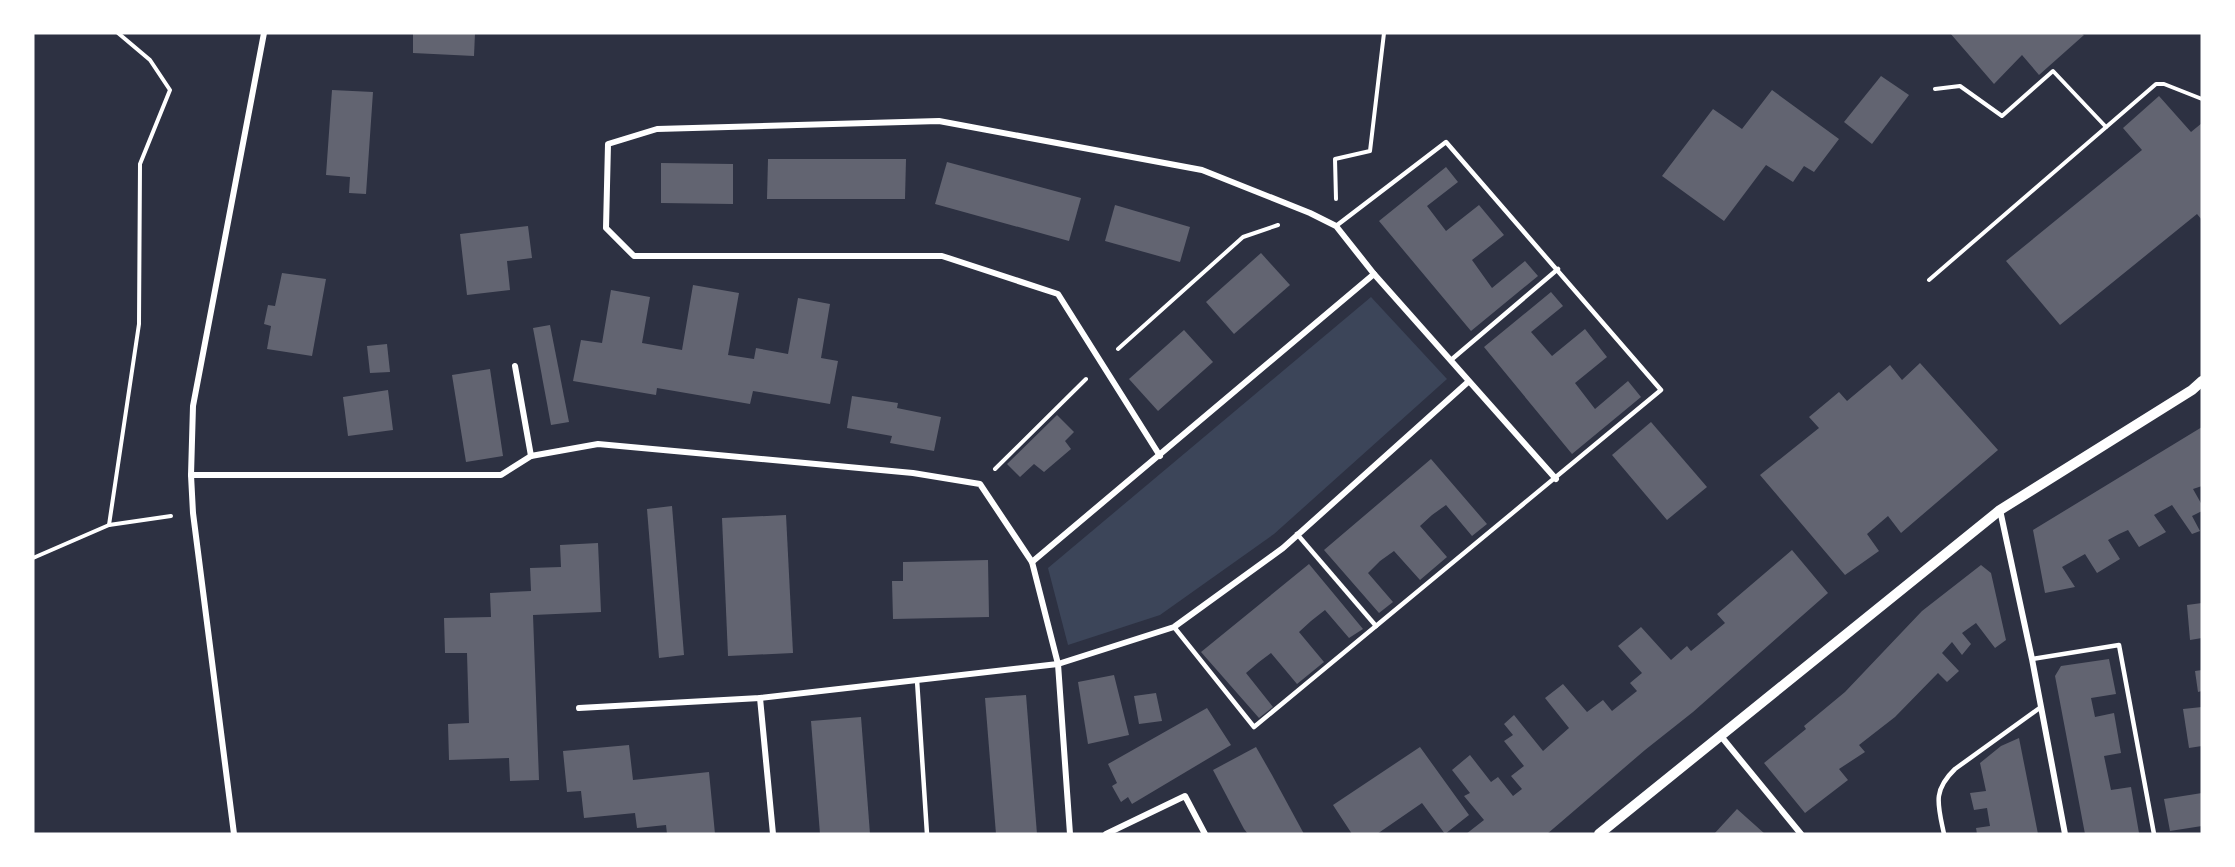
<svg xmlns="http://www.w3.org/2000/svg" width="2235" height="867" font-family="'Space Grotesk',sans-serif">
	<rect width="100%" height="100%" fill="#2d3142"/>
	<path fill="#3c4559" d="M1371,297L1447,379L1274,534L1160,615L1068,645L1048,568Z"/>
	<g fill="#626471">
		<path d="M413,33H475L474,56L413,53Z"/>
		<path d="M1950,33H2080L2084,35L2039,75L2022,55L1994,84Z"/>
		<path d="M1881,76L1909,95L1872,144L1844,122Z"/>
		<path d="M332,90L373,92L366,194L349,193L350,177L326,175Z"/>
		<path d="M1772,90L1839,139L1814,172L1804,166L1793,182L1766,165L1724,221L1662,176L1713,109L1742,129Z"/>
		<path d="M2159,96L2191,132L2202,123V220L2197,214L2060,325L2006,261L2142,150L2123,128Z"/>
		<path d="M768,159H906L905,199H767Z"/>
		<path d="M947,162L1081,198L1069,241L935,204Z"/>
		<path d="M661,163L733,164V204L661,203Z"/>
		<path d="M1446,167L1458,182L1427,206L1446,231L1479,205L1504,235L1472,260L1492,288L1525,261L1538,276L1471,331L1379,221Z"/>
		<path d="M1115,205L1190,227L1180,262L1105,241Z"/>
		<path d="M528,226L532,258L507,261L510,290L467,295L460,234Z"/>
		<path d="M1261,253L1290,285L1234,334L1206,302Z"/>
		<path d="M282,273L326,279L312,356L267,349L271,326L264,324L268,305L275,306Z"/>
		<path d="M693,285L739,293L728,355L754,359L756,348L788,354L798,298L830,304L821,358L838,361L830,404L753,391L750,404L657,388L656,395L573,381L581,340L602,343L611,290L650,297L642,343L682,350Z"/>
		<path d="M1551,292L1563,306L1531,332L1552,356L1585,329L1607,357L1575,383L1595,409L1628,381L1641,397L1572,454L1484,347Z"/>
		<path d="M550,325L569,422L551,425L533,328Z"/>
		<path d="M1184,330L1213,362L1158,411L1129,379Z"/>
		<path d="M387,344L390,372L370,373L367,346Z"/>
		<path d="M1920,363L1998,450L1901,533L1888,516L1867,534L1879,551L1845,575L1760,475L1819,428L1809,417L1839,392L1847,401L1890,365L1902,380Z"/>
		<path d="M490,369L503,456L466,462L452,375Z"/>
		<path d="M388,390L393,430L348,436L343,397Z"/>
		<path d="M852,396L898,403L897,408L941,417L934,451L890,443L892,436L847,428Z"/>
		<path d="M1057,415L1074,432L1065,441L1071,449L1044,472L1034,464L1020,477L1007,464Z"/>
		<path d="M1651,422L1707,487L1667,520L1612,455Z"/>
		<path d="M2202,427V486L2193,489L2202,505V511L2192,516L2200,531L2192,534L2172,505L2154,515L2166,532L2139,547L2128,530L2119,534L2108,540L2120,559L2097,573L2085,554L2062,567L2075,587L2045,593L2033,530Z"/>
		<path d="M1431,459L1487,524L1472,536L1446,505L1432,515L1420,526L1447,557L1420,580L1394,551L1380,561L1368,573L1393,602L1379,613L1324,550Z"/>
		<path d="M672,506L684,655L659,658L647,509Z"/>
		<path d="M786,515L793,653L728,656L722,518Z"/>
		<path d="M598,543L601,612L533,615L539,780L510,781L509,758L449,760L448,724L469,723L467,653H445L444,618L491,617L490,593L531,591L530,568L561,567L560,545Z"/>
		<path d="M1792,550L1828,593L1693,712L1645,750L1547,834H1466L1484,820L1464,796L1470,793L1452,770L1470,755L1491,782L1498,777L1513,796L1522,789L1511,776L1524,766L1504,741L1513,735L1504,724L1514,715L1543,751L1569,728L1545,698L1563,684L1587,712L1603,700L1612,711L1637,691L1630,683L1642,673L1618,646L1641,627L1671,660L1687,646L1691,651L1725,623L1717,614Z"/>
		<path d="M988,560L989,617L893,619L892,581H903V562Z"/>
		<path d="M1309,564L1363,629L1349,638L1325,610L1311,621L1299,632L1324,662L1297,684L1271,653L1259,662L1246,673L1273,707L1259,718L1201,652Z"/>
		<path d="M1981,565L1991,573L2006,640L1995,648L1976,623L1962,633L1971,644L1962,655L1952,642L1942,653L1959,671L1947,682L1938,673L1895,717L1859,745L1865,752L1839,769L1848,780L1805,813L1764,763L1806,729L1804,726L1845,692L1922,611Z"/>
		<path d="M2202,603V638L2190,640L2187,605Z"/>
		<path d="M2109,659L2116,694L2091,698L2095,717L2114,713L2121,753L2104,756L2111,790L2131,787L2139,833L2085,834L2055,676L2061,666Z"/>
		<path d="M2202,670V691L2198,692L2195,671Z"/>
		<path d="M1114,675L1129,735L1088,744L1078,682Z"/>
		<path d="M1156,693L1162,721L1139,724L1134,696Z"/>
		<path d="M1026,695L1037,834H996L985,698Z"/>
		<path d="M2202,707V746L2189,748L2183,709Z"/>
		<path d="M1207,708L1231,745L1132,804L1128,797L1121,802L1112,786L1117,783L1108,764Z"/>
		<path d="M861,717L870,834H820L811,721Z"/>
		<path d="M2019,738L2038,834H1977L1976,828L1990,826L1987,808L1974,810L1970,793L1986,791L1980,763L2001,746Z"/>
		<path d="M629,745L633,780L709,772L715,834H667L666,825L637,828L635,813L584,818L581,791L567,792L563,751Z"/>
		<path d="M1256,747L1272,775L1304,834H1248L1244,829L1213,770Z"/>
		<path d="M1420,747L1469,815L1445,834L1422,803L1377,834H1352L1333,805Z"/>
		<path d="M2202,793V826L2170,831L2164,799Z"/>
		<path d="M1737,809L1765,834H1714Z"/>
	</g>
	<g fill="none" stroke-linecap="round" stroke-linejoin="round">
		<g stroke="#fff" stroke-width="4">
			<path d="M1935,89L1960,86L2002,116L2053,71L2106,127"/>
			<path d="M1336,199L1335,159L1370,151L1384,33"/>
			<path d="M1929,280L2156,84H2164L2202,99"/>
			<path d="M1118,349L1243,237L1278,225"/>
			<path d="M995,469L1086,379"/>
			<path d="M109,525L139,324L140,164L170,90L150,60L118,33"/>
			<path d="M33,558L109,525L171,516"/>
		</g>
		<g stroke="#fff" stroke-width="4.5">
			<path d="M1451,360L1558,269"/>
			<path d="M1297,534L1376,626"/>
			<path d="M1174,627L1254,727L1661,390L1446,142L1336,226"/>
			<path d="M2032,659L2119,645L2154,834"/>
			<path d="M917,680L927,834"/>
			<path d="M1944,834C1938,805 1932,791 1955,769L2041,707"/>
		</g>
		<g stroke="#fff" stroke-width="6">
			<path d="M515,366L531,456"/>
			<path d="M1160,456L1058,294L942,256H634L606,228L608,144L657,129L939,121L1202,170L1310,213L1336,226L1374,274"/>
			<path d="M191,475H501L531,456L598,444L913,473L980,484L1032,562L1058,664L1070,834"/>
			<path d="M2000,510L2032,659L2065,834"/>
			<path d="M1032,562L1374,274L1556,479"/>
			<path d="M760,698L773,834"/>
			<path d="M579,708L760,698L1058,664L1174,627L1283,548L1468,382"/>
			<path d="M1720,735L1801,834"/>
			<path d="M234,834L193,513L191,475L193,406L264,33"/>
			<path d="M1106,834L1185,796L1205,834"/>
		</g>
		<path stroke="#fff" stroke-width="10" d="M1599,834L2000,510L2192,390L2202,381"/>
	</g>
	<rect width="2235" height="867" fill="none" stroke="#ffffff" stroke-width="69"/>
</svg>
